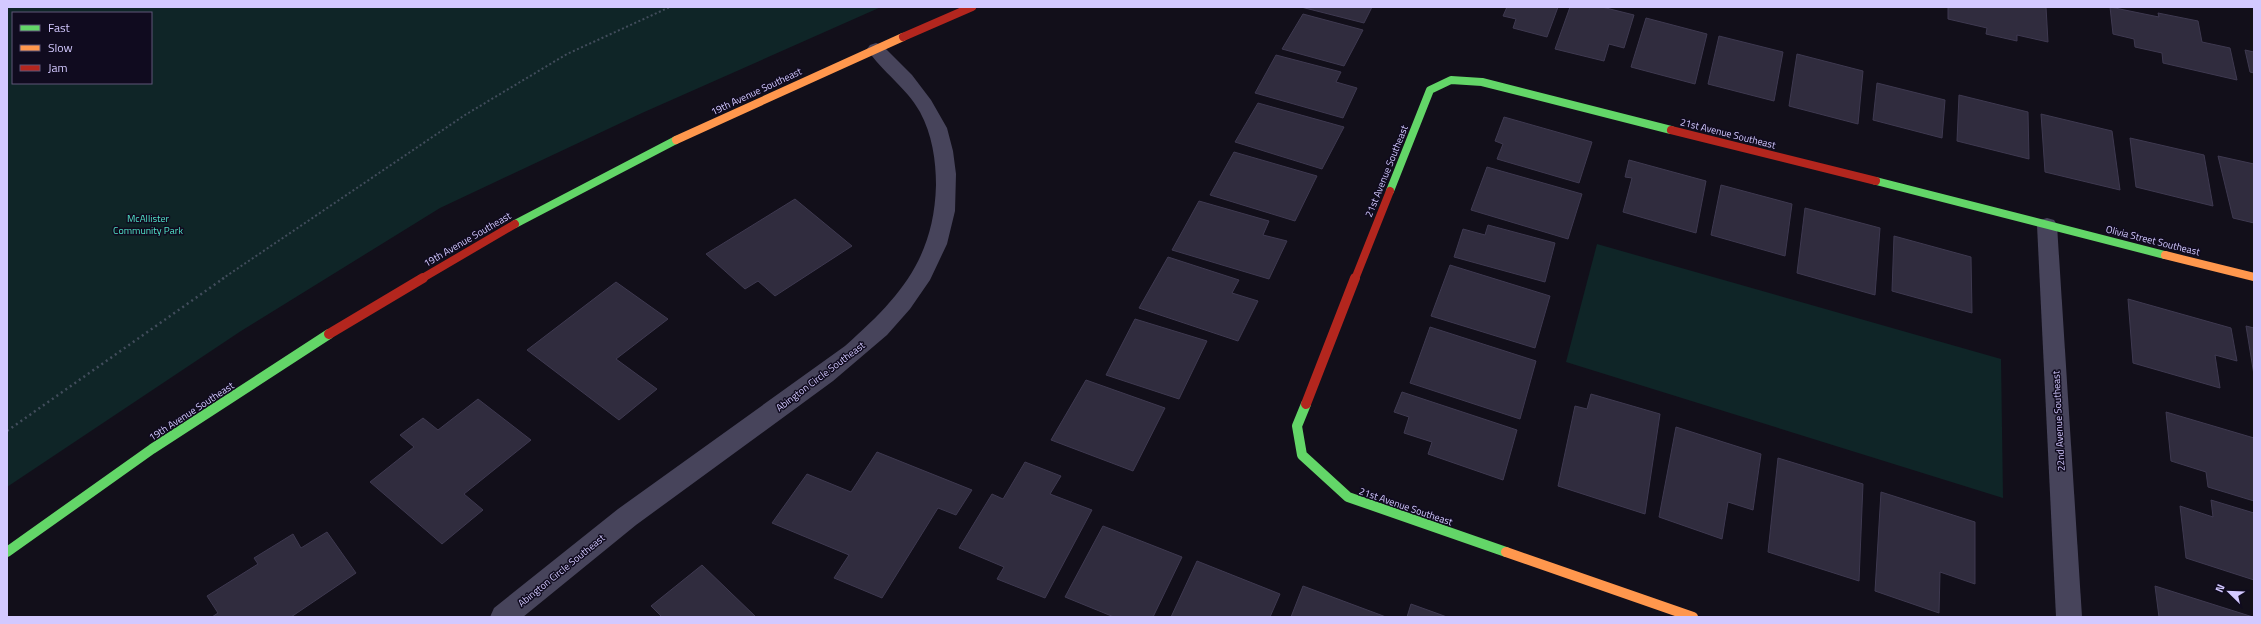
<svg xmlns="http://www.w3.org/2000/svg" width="2261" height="624" font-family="'Titillium Web',sans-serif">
	<rect width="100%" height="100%" fill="#120f1a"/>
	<g fill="#0f2527" fill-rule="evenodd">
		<path d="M7,7H881L642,113L440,208L241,331L7,487ZM13,13H151V83H13Z"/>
		<path d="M1597,244L2001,359L2003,498L1566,362Z"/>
	</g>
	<g fill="#302c3e" stroke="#3e3950">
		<path d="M1301,7H1372L1364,23Z"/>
		<path d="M1507,7H1558L1547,37L1513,28L1516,19L1503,16Z"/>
		<path d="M1570,7H1602L1634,15L1624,48L1609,44L1604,61L1555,49Z"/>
		<path d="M1948,7H2046L2048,42L2017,35V41L1986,34L1987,28L1948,19Z"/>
		<path d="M2110,7L2159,17L2158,13L2198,21L2202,42L2230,48L2237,80L2163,63L2162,53L2135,47L2134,39L2113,34Z"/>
		<path d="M1303,14L1363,30L1344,66L1282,49Z"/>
		<path d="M1646,18L1707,34L1695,84L1631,67Z"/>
		<path d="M1719,36L1783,52L1774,101L1708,84Z"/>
		<path d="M2245,50L2254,52V73L2250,72Z"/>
		<path d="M1797,54L1863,71L1858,124L1789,106Z"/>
		<path d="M1276,55L1341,72L1336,82L1357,88L1343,118L1255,93Z"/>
		<path d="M1877,83L1945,100L1942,138L1873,120Z"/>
		<path d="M1959,95L2028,112L2029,159L1957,141Z"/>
		<path d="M1258,103L1344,127L1322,169L1235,142Z"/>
		<path d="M2041,114L2112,131L2120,190L2045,172Z"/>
		<path d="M1504,117L1592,142L1579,183L1497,159L1503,144L1495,141Z"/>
		<path d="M2130,138L2204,155L2213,206L2136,187Z"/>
		<path d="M1234,152L1317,176L1295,221L1210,195Z"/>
		<path d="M2218,156L2254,164V223L2233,218Z"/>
		<path d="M1629,160L1706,181L1696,233L1623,212L1632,178L1625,177Z"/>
		<path d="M1487,167L1582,194L1568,239L1471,210Z"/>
		<path d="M1721,185L1792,204L1785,256L1711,235Z"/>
		<path d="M795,199L852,246L775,296L758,281L745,289L706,254Z"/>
		<path d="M1199,201L1269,221L1263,235L1287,241L1269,279L1172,250Z"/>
		<path d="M1805,208L1880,228L1875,295L1797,273Z"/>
		<path d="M1488,225L1555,243L1545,282L1454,257L1463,229L1485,235Z"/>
		<path d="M1894,236L1971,257L1972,313L1892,291Z"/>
		<path d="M1168,257L1239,280L1232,293L1258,301L1238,341L1139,308Z"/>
		<path d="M1450,265L1550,296L1535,348L1431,316Z"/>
		<path d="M616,282L668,319L616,359L657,389L619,420L527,350Z"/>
		<path d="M2128,299L2231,328L2237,361L2215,355L2220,388L2133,363Z"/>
		<path d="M1135,319L1207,341L1179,399L1106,375Z"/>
		<path d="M2246,326L2254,328V375Z"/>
		<path d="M1430,327L1536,361L1520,419L1410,383Z"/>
		<path d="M1086,380L1165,408L1133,471L1051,440Z"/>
		<path d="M1402,392L1517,430L1503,480L1428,454L1432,442L1404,433L1409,417L1394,412Z"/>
		<path d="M1591,394L1660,414L1645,514L1558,486L1575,406L1587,409Z"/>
		<path d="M478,399L531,440L464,494L483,510L442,544L370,482L414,447L400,435L423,418L438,430Z"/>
		<path d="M2166,412L2254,438V501L2208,487L2206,472L2171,461Z"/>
		<path d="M1676,427L1761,454L1753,510L1728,502L1722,539L1659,517Z"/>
		<path d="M877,452L972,490L956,515L938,508L882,598L834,578L849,555L772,523L807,474L851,492Z"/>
		<path d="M1778,458L1863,484L1859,581L1768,552Z"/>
		<path d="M1025,462L1061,476L1050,494L1092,510L1045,598L997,579L1004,567L959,548L992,494L1003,499Z"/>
		<path d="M1881,492L1975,522V584L1940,572L1939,613L1875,591Z"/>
		<path d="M2211,500L2254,513V580L2186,558L2180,506L2213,517Z"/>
		<path d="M1103,526L1182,557L1153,617H1114L1065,597Z"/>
		<path d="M327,532L356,573L291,617H212L218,613L207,596L258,564L254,558L293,534L301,548Z"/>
		<path d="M1197,561L1280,594L1270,617H1171Z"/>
		<path d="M702,565L756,617H662L651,606Z"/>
		<path d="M1303,586L1386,617H1291Z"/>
		<path d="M2155,586L2253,617H2159Z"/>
		<path d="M1411,604L1447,617H1407Z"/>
	</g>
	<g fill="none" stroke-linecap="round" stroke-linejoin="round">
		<path stroke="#424d5c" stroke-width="2" stroke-dasharray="2 2.5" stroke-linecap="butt" d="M222,279L465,115L567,54L670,7"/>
		<path stroke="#424d5c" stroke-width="2.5" stroke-dasharray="2 3.5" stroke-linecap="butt" d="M7,431L224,278"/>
		<g fill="#47445b" fill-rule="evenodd">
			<path d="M876,43L882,45L912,75L931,100L947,128L953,151L956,174L955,211L947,244L930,280L910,309L887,335L833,381L636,525L523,617H490L494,608L618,509L845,346C898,299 934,260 936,185C936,160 932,134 920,112C906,87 882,72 867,49L870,45Z"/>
			<path d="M2047,218L2054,220L2057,225L2082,617H2056L2037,225L2040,220Z"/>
		</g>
		<g stroke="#63d668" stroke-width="8">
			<path d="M1876,181L2165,255"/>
			<path d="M1390,191L1430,90L1451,80L1482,82L1671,130"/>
			<path d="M515,224L676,140"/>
		</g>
		<g stroke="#63d668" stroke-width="10">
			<path d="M1306,404L1297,426L1302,455L1348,497L1506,552"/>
			<path d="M7,552L152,449L329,334"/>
		</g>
		<g stroke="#ff974d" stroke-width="8">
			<path d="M676,140L903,37"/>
			<path d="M2165,255L2254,277"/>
		</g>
		<path stroke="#ff974d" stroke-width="10" d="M1506,552L1693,617"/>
		<g stroke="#b3261e" stroke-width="8">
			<path d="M903,37L972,7"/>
			<path d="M1671,130L1876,181"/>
			<path d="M421,279L515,224"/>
			<path d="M1355,279L1390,191"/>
		</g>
		<g stroke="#b3261e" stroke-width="10">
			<path d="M329,334L423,278"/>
			<path d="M1306,404L1355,278"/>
		</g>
	</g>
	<g text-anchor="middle" stroke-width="3" stroke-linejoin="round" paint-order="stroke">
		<g font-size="10" fill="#d3c9ff" stroke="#100b1f">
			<text transform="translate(756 91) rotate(-25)" y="4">19th Avenue Southeast</text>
			<text transform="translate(1728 133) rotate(14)" y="4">21st Avenue Southeast</text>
			<text transform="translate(1386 171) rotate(-68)" y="4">21st Avenue Southeast</text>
			<text transform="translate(467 239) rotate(-30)" y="4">19th Avenue Southeast</text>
			<text transform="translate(2153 240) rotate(14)" y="4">Olivia Street Southeast</text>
			<text transform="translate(820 376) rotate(-37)" y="4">Abington Circle Southeast</text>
			<text transform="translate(191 411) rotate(-33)" y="4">19th Avenue Southeast</text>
			<text transform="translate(2058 421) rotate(-93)" y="4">22nd Avenue Southeast</text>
			<text transform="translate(1406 506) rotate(19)" y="4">21st Avenue Southeast</text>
			<text transform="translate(561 570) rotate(-39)" y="4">Abington Circle Southeast</text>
		</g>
		<g font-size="10" fill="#51e3c9" stroke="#100b1f">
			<text x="148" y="222">McAllister<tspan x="148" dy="12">Community Park</tspan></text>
		</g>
	</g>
	<rect width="2261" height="624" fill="none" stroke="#d3c9ff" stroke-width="16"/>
	<rect x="12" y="12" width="140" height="72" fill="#100b1f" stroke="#5e5779"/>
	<rect x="20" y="25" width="20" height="6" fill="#63d668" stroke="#5e5779"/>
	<text x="48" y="32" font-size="12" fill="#d3c9ff">Fast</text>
	<rect x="20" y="45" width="20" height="6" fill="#ff974d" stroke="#5e5779"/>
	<text x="48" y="52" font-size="12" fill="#d3c9ff">Slow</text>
	<rect x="20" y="65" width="20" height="6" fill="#b3261e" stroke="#5e5779"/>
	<text x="48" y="72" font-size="12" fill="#d3c9ff">Jam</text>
	<g transform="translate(2229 592) rotate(293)" stroke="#100b1f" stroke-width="3" paint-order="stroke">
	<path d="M0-3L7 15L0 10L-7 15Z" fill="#d3c9ff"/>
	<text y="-6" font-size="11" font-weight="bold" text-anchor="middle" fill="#d3c9ff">N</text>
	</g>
</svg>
